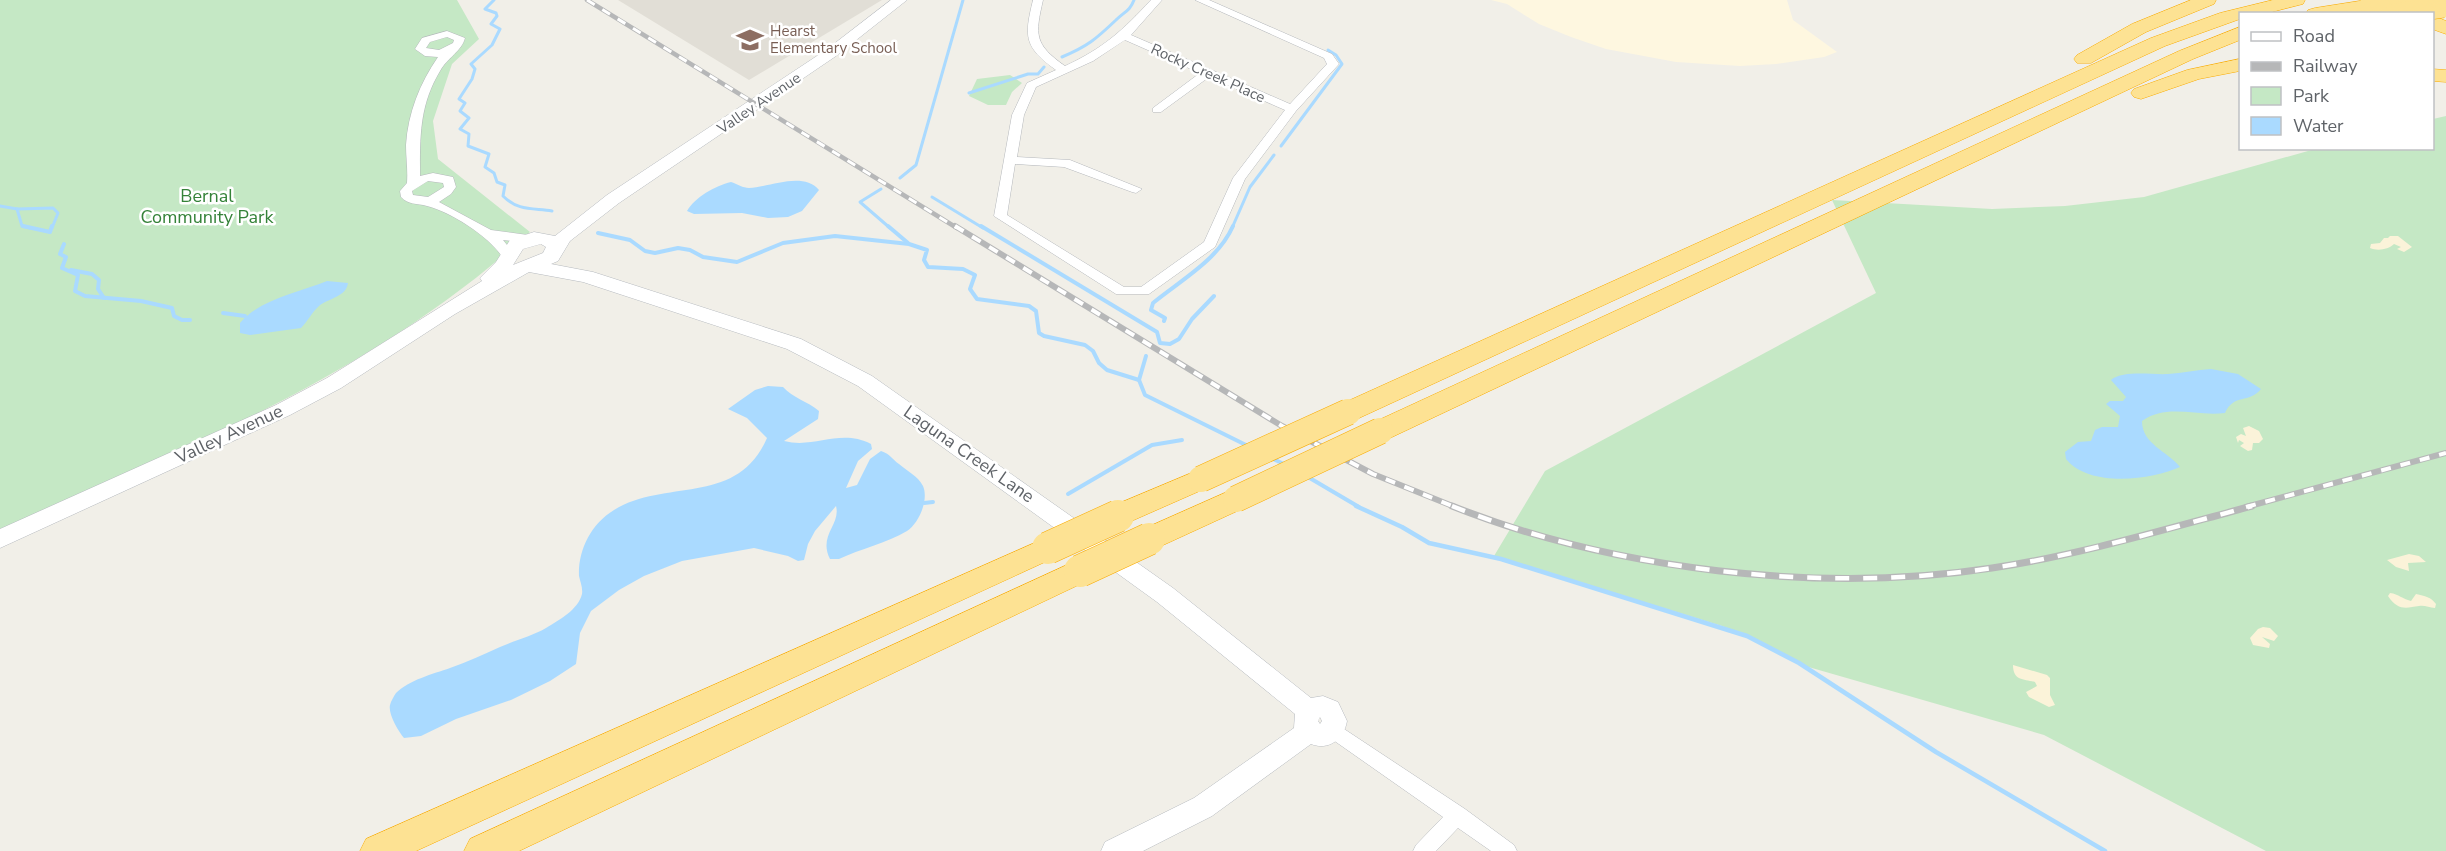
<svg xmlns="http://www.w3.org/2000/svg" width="2446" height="851" font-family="'Nunito Sans',sans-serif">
	<rect width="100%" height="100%" fill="#f1efe8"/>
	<path fill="#fef7e0" d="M1491,0H1787L1793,20L1837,52L1824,57L1776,64L1740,66L1676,62L1606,49L1571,37L1539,24L1507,4Z"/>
	<path fill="#e1ded6" d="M618,0H882L749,80Z"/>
	<g fill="#c5e8c5">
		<path d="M0,0H457L479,39L452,64L433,121L438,159L530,232C377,372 188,448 0,529Z"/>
		<path d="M1010,75L1022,83L1012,92L1006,105H988L969,96L977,79Z"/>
		<path d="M2446,116V851H2266L2044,735L1805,666L1747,636L1722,626L1494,556L1545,471L1876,293L1832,200L1992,209L2065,206L2144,197L2315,149L2432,148L2433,119Z"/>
	</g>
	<g fill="#fbf3d9">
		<path d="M2390,236H2398L2412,247L2404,252L2397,249L2401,247L2394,244C2388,250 2377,251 2370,248L2371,244L2380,243L2384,238H2388Z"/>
		<path d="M2249,426L2259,431L2263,439L2259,443H2253L2252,450L2248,451L2240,446L2244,443L2239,440L2238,443L2236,437L2241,434L2246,436L2243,428Z"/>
		<path d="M2409,554L2419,556L2426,562L2408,563L2409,571L2396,567L2387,560Z"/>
		<path d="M2390,593C2399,594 2402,599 2411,601L2416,594C2425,596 2431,597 2436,604L2435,608C2429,608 2425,605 2419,606C2406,608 2398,611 2388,596Z"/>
		<path d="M2263,627L2270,628L2278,636L2274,641L2262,637L2270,644L2269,648L2253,645L2250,638L2258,629Z"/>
		<path d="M2013,665L2047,675L2050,678V695L2055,705L2049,707L2029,697L2026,692L2037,686L2035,682C2024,679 2013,681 2013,665Z"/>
	</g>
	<g fill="#aadaff">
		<path d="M731,182C737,184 743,188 749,188C770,187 803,171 819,190L802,211L788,217L768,218L742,213L694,214L687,211C695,197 715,186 731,182Z"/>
		<path d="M327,281L348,283C346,297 329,298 319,306C312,312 308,321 301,328L250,335L240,333V323C258,300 300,292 327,281Z"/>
		<path d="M2211,369L2238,374L2261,389C2249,404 2234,393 2225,413C2197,417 2167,403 2142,421C2142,444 2167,451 2180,467C2152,480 2089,488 2066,459L2065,452L2078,442L2091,441L2095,430L2102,427H2118L2120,416L2106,404L2110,401H2123L2126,397L2111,380C2123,370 2152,375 2168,374C2182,373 2197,370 2211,369Z"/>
		<path d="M768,386L783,387C793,398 807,401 819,411L818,419L784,441C815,449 840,428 871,444L872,449L858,461L846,488L857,485L870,459L881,451C890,454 892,459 899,464C907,471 918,476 923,486C929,500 919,523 907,531C887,543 860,549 839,559H830C818,535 841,525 836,506L815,531L808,544L804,560L798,561L788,556L754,548L682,561L644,576L619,590L591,611L580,633L576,664L550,681L511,700L456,719L421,736L404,738C398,731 388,714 390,705C391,701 394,696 396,693C409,680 433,674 450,668C467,662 484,654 500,647C516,640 532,636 546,628C559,620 578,610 582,594C583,588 580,581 579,576C578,550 591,524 614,510C667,478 737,507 767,438L747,418L728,409L755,390Z"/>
	</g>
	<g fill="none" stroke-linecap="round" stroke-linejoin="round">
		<g stroke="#aadaff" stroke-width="3">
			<path d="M494,0L485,9L496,13L497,16L491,24L500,29L492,45L471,64L475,69L472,79L459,99L465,103L460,111L469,118L460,129L469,134L468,146L489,154L485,167L494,173L497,182L505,185L503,196C518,211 532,208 552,211"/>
			<path d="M1062,57C1088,46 1096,39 1116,20C1124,12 1130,11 1134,0"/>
			<path d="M969,93L1028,74H1038L1044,67"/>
			<path d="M1281,146L1342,64L1336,55L1328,50"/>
			<path d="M900,178L916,165L963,0"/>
			<path d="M881,189L860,202L890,228"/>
			<path d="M932,197L983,228"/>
			<path d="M0,206L17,209"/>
			<path d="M17,209L22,226L30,228"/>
			<path d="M17,209L53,208L58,213L52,228"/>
			<path d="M1232,228L1250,187L1274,155"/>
		</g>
		<g stroke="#aadaff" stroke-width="4">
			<path d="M23,226L50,232L52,226"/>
			<path d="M888,226L908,243"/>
			<path d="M981,226L1157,332L1160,343L1170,344L1179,339L1192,319L1214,296"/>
			<path d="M598,233L630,240L645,251L655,253L678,248L690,250L703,257L737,262L783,243L835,236L909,244L927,250L924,260L928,267L963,269L975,275L970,289L977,299L1029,306L1036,311L1039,333L1044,336L1085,345L1093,351L1099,363L1107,370L1139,380L1145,395L1248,446"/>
			<path d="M64,244L60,254L66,257L62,268L78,275L75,291L85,296L141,301L172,308L174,316L182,320H190"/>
			<path d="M71,270L92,274L99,280L98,289L104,298"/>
			<path d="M223,313L245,316"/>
			<path d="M1164,321L1165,318L1151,310L1153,303C1181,280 1218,260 1233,226"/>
			<path d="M1139,380L1146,356"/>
			<path d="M1271,458L1286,465"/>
			<path d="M1308,477L1359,507"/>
			<path d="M1068,494L1152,445L1182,440"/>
			<path d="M924,503L933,502"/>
		</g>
		<path stroke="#aadaff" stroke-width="4.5" d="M1356,506L1402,527L1429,543L1501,559L1747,636L1799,663L1936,752L2105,851"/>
		<defs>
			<g id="street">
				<path d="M1033,0H1043C1035,35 1034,44 1065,66C1104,48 1123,30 1151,0H1162L1131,35L1290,104L1327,64L1324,58L1195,0H1209L1332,54L1339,64L1296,111L1245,179L1215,247L1149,294H1116L994,216L1012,115L1027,83L1056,70C1024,47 1024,37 1033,0ZM1125,40L1200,73L1153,108V112H1161L1209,77L1285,110L1233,178L1204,242L1141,287H1124L1007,215L1015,164L1064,167L1132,192L1136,193L1142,189L1070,160L1017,157L1024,115L1036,87L1093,61Z"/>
				<path d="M447,31L465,38C462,51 447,58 440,71C419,106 420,137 420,176L433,173L453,177L456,187L451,194L439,202L491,230L535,236L537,239L530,243L503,240L515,255L513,258H503C490,237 451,212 427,206C417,203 408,205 401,197L400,191L407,183C408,170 406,158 406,145C408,113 420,83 438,57L425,56L415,49L422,38ZM447,37L454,40L453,43L439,50L426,48L430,42ZM428,181L443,183L444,187L428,197L413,195L412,191Z"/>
				<path d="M1332,721L1465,809L1514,845L1517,851H1491L1458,828L1436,851H1413L1416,845L1443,817L1326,735L1323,729L1326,723Z"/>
			</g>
			<path id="secondary" d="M891,0H907L836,56L619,203L570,241L558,261L551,264L593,272L801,339L872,376L1173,588L1311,698L1323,696L1338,702L1347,721C1344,739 1329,751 1311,744L1212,816L1143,851H1101L1105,842L1194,798L1294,728L1295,714L1157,602L858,386L787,349L583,282L529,272L455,314L341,388L290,415L0,548V529L276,405L327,378L482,281L480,278L496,262L510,240L534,232L555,236L607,195L826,50ZM541,244L546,247L543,253L513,265L523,249ZM1320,717L1322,721L1320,724L1318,721Z"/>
			<g id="highway">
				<path d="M2191,0H2216L2214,4L2146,32L2091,63H2077L2074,59L2077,55L2132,24Z"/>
				<path d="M2273,0H2305L2303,4L2264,14H2240V19L2165,46L1357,419L1348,422L1339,419L1335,412L1339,405L2151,38L2220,13Z"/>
				<path d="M2366,0L2377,1L2379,5L2377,9L2353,14H2306L2308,10L2315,8Z"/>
				<path d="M2432,15L2446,21V34L2432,29Z"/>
				<path d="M2240,27V40L2193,59L1390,438L1380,441L1370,438L1366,431L1370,424L2179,51Z"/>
				<path d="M2240,59V71L2199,79L2141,99L2134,97L2131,93L2134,89L2187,70Z"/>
				<path d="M2432,69L2446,70V82L2432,81Z"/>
				<path d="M1201,469L1211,472L1215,479L1211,486L1118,527L1108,524L1104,516L1108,508Z"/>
				<path d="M1236,488L1246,491L1250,499L1246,507L1159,547L1149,550L1139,547L1134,539L1139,531Z"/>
				<path d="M1048,537L1058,540L1063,548L1058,556L416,851H360L366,839Z"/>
				<path d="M1080,559L1091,563L1095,571L1091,579L519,851H464L470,839Z"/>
			</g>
		</defs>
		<use href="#street" stroke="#b5b8bc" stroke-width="1"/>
		<use href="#secondary" stroke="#b6babf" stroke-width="1"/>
		<use href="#highway" stroke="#f9ab00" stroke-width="1"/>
		<use href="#street" fill="#fff" fill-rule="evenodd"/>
		<use href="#secondary" fill="#fff" fill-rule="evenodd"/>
		<use href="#highway" fill="#fde293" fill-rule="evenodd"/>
		<defs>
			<path id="rail-far2" d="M587,0L957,228"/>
			<g id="rail-far1">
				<path d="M955,226L1282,426L1373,474L1455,507"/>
				<path d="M2246,507L2446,453"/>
			</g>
			<path id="rail" d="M1452,506C1613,570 1820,594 1992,568C2080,555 2166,529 2252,506"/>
		</defs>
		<use href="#rail-far2" stroke="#b6b7b8" stroke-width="4.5"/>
		<use href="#rail-far1" stroke="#b6b7b8" stroke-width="6"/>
		<use href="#rail" stroke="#b6b7b8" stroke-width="7"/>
		<use href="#rail-far2" stroke="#fff" stroke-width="3" stroke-dasharray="9" stroke-linecap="butt"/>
		<use href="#rail-far1" stroke="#fff" stroke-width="4" stroke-dasharray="10" stroke-linecap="butt"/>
		<use href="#rail" stroke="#fff" stroke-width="4.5" stroke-dasharray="14" stroke-linecap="butt"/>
		<defs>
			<g id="highway-bridge-far2">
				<path d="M2370,5L2416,0"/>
				<path d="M2395,14L2443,7"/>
			</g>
			<g id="highway-bridge-far1">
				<path d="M1201,479L1348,412"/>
				<path d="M1236,499L1380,431"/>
			</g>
			<g id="highway-bridge">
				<path d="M1048,548L1118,516"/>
				<path d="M1080,571L1149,539"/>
			</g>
		</defs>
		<use href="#highway-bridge-far2" stroke="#f9ab00" stroke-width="22" stroke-linecap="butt"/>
		<use href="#highway-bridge-far1" stroke="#f9ab00" stroke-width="27" stroke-linecap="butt"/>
		<use href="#highway-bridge" stroke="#f9ab00" stroke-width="33" stroke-linecap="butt"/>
		<use href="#highway-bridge-far2" stroke="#fde293" stroke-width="21"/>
		<use href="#highway-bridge-far1" stroke="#fde293" stroke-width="26"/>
		<use href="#highway-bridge" stroke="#fde293" stroke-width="32"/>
	</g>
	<defs>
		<symbol id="school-bare" viewBox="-9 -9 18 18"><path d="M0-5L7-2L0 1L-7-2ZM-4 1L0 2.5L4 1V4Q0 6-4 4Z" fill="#8d6e63" stroke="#fff" stroke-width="2.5" paint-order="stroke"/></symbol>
	</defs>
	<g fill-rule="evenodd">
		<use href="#school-bare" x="731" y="21" width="38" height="38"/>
	</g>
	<g text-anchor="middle" stroke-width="5" stroke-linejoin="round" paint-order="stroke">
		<g font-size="15" fill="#785e54" stroke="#fff" text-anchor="start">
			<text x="770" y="36">Hearst<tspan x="770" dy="17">Elementary School</tspan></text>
		</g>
		<g font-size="15" fill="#5f6368" stroke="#fff">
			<text transform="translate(1208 73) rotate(24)" y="5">Rocky Creek Place</text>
			<text transform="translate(759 103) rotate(-34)" y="5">Valley Avenue</text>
		</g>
		<g font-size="18" fill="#348238" stroke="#fff">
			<text x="207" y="202">Bernal<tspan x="207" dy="21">Community Park</tspan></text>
		</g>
		<g font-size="18" fill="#5f6368" stroke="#fff">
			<text transform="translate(229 434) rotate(-25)" y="6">Valley Avenue</text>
			<text transform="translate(969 454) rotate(35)" y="6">Laguna Creek Lane</text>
		</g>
	</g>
	<rect x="2239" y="12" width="195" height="138" fill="#ffffff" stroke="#bfc1c3" stroke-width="1.5"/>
	<rect x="2251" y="32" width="30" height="9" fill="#ffffff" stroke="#bfc1c3" stroke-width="1.5"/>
	<text x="2293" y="42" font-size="18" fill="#5f6368">Road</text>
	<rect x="2251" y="62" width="30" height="9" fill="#b6b7b8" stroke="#bfc1c3" stroke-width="1.5"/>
	<text x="2293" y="72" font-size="18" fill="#5f6368">Railway</text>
	<rect x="2251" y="87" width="30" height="18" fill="#c5e8c5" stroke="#bfc1c3" stroke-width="1.5"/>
	<text x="2293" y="102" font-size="18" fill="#5f6368">Park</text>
	<rect x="2251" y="117" width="30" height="18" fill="#aadaff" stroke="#bfc1c3" stroke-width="1.5"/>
	<text x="2293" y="132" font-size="18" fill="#5f6368">Water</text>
</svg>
